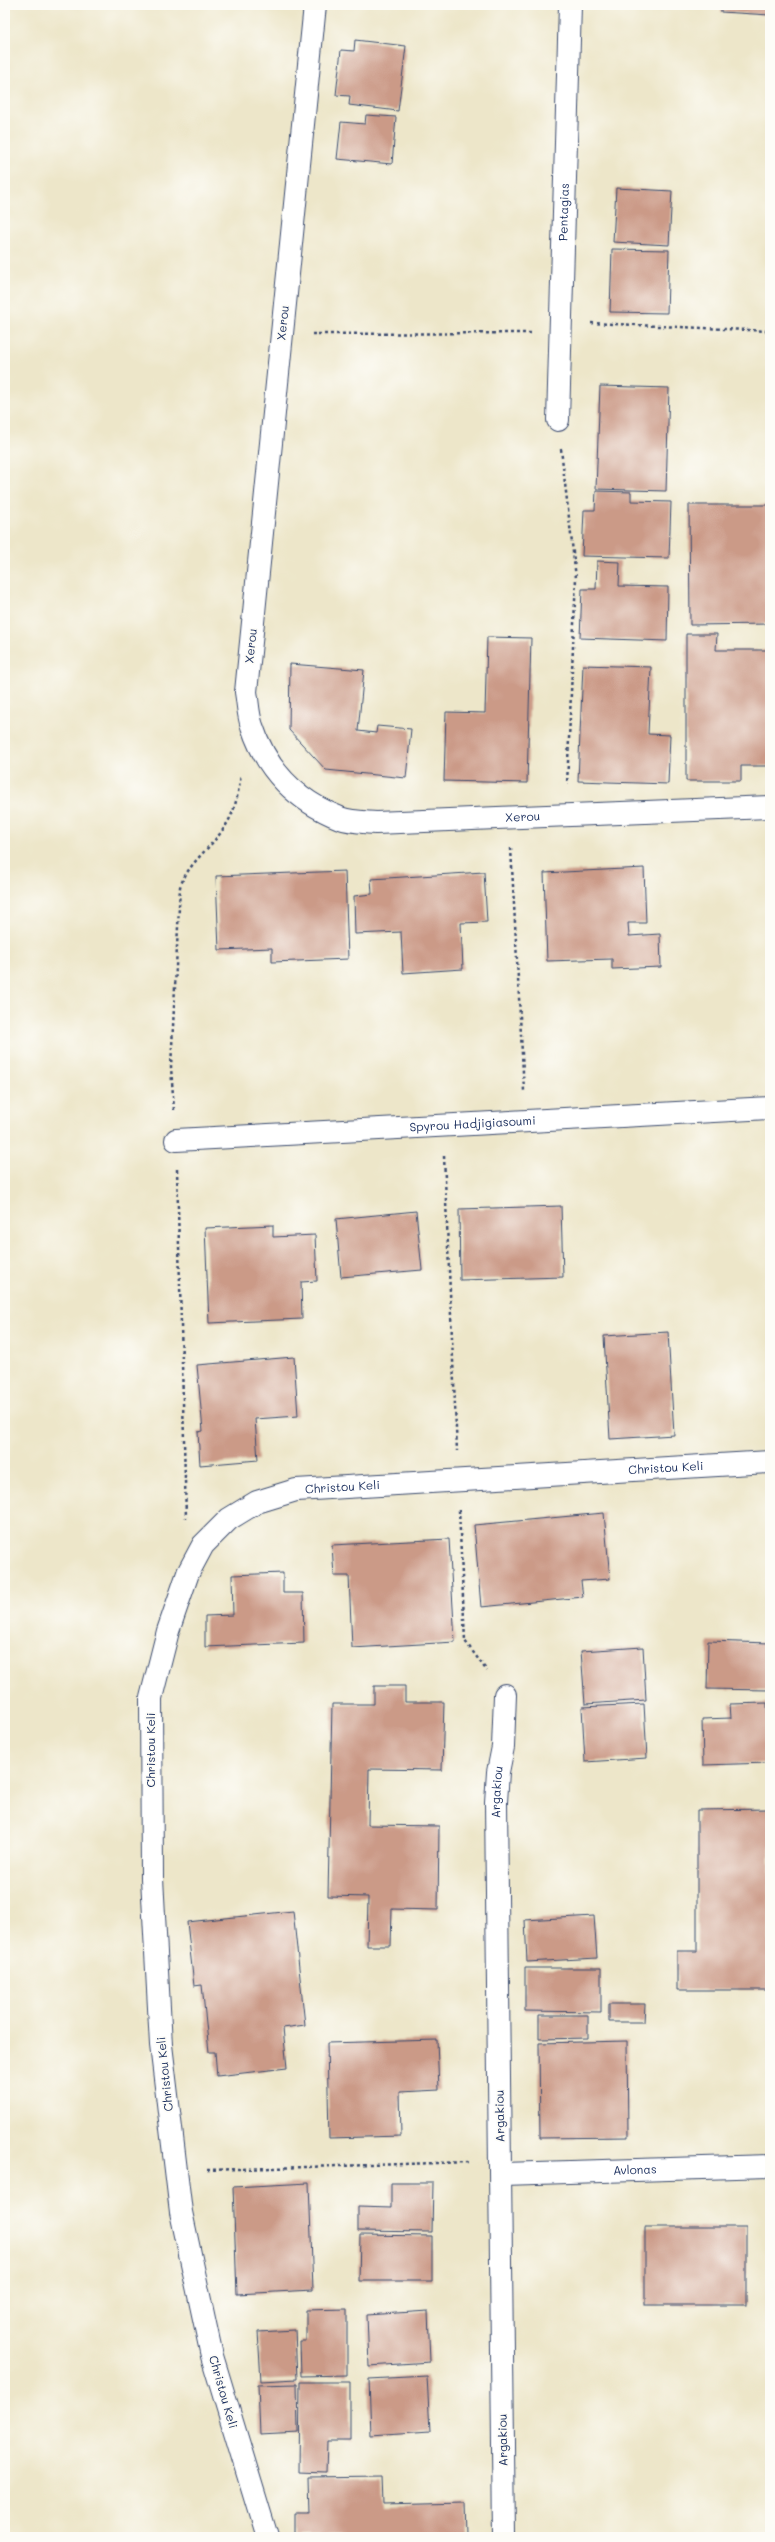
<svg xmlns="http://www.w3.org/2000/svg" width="775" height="2542" font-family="Mali,sans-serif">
	<rect width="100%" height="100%" fill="#fdfcf7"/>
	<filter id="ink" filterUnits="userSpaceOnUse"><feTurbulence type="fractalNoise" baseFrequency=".025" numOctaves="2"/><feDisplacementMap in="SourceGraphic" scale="8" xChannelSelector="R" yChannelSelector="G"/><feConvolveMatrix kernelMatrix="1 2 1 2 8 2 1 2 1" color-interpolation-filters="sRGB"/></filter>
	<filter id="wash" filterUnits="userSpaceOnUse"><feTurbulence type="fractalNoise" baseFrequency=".012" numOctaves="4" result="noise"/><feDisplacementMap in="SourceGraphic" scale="16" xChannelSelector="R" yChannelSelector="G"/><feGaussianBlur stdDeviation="0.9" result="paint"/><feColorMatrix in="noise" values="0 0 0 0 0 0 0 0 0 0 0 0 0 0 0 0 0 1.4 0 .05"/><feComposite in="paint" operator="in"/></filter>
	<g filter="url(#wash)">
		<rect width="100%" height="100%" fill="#ede6c9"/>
		<g id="blocks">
			<g fill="#cb9a87">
				<rect x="610" y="5" width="36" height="4"/>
				<path d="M721,5H770V15L721,12Z"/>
				<path d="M355,40L406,46L398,111L349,105L350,96L336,95L341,50L354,51Z"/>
				<path d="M366,115L396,117L392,164L337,159L341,122L365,124Z"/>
				<path d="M616,188L672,191L669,245L613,242Z"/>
				<path d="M612,249L669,250L667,313L610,312Z"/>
				<path d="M600,386L669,388L666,491L596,489Z"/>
				<path d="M596,491L631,492V501L671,502L669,558L582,556L584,510H595Z"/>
				<path d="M689,505H770V624L690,625Z"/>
				<path d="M597,561L620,562L619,586L668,587L667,641L580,638L582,589H596Z"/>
				<path d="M686,634H717L716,650H769L770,766H741V781H686Z"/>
				<path d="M487,637L531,638L527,783L444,781L446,712L485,713Z"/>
				<path d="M290,664L364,670L358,731L376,733L377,726L411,729L406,778L326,770L289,730Z"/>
				<path d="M583,665L651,667L648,734L670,735L668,784L578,781Z"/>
				<path d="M644,868L646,923H628L629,936L660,934L661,967L612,969V959L547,961L544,873Z"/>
				<path d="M345,871L348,959L272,962V948L219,950L216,876Z"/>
				<path d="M484,872L487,922L461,923L463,969L403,973L401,932L355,934L354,896L372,894L371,879Z"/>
				<path d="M561,1206L563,1277L460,1280L459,1209Z"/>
				<path d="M416,1211L422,1270L341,1277L336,1219Z"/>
				<path d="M273,1225V1237L315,1235L317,1281L301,1282L302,1319L209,1323L205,1228Z"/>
				<path d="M668,1332L674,1435L610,1439L604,1336Z"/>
				<path d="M294,1357L298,1416L255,1419L258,1460L200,1465L198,1432L203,1431L197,1365Z"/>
				<path d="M604,1513L610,1579L581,1581L583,1597L481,1607L474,1525Z"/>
				<path d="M449,1539L455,1642L352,1648L349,1576H334L332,1545Z"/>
				<path d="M283,1573V1593H303L304,1643L205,1647V1616L233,1615L232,1575Z"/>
				<path d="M708,1641L770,1643V1690L707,1689Z"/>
				<path d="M643,1647L646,1700L585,1704L581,1651Z"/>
				<path d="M374,1686H405V1702H444L442,1770L369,1769L368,1825L439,1826L438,1910L392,1909L391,1946H367L368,1897L328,1896L332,1704H374Z"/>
				<path d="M767,1703L769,1763L703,1765L702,1719L731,1718L730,1704Z"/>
				<path d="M644,1704L647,1758L585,1762L582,1707Z"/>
				<path d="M770,1809L769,1990H677V1951H697V1810Z"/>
				<path d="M293,1911L305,2025L283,2028L287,2068L217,2076L215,2052H209L202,1985L194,1986L187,1922Z"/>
				<path d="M594,1916L597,1958L527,1962L525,1920Z"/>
				<path d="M525,1968H601V2012L525,2011Z"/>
				<path d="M609,2004H645L644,2022H609Z"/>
				<path d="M539,2015H588V2038L539,2039Z"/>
				<path d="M437,2040L439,2090L400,2092L401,2136L329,2138L327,2043Z"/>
				<path d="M627,2041L628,2137L540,2138L539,2043Z"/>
				<path d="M309,2183L313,2290L237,2294L233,2187Z"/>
				<path d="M391,2183H433L432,2232L358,2231V2206L391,2207Z"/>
				<rect x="645" y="2227" width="101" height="78"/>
				<path d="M360,2235L432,2236V2281H359Z"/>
				<path d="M347,2309V2375L301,2376L300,2341H306V2310Z"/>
				<path d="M428,2311L430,2362L369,2366L367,2315Z"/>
				<path d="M295,2330L297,2379L261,2381L258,2332Z"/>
				<path d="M427,2376L430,2431L371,2435L369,2379Z"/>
				<path d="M300,2382H350V2441H327L326,2473L299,2472Z"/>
				<path d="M297,2384L298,2432L260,2434L258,2385Z"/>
				<path d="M381,2476L382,2505L466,2503L467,2537H295V2515H309L308,2477Z"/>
			</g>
		</g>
	</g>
	<g filter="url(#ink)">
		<use href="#blocks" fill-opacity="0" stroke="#3a4a6e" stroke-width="1"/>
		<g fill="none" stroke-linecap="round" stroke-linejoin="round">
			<defs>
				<g id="minor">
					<path id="s1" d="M315,5L246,692C248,703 248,715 252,726C266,770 297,801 340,818C351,822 365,822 376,823L770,807"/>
					<path id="s2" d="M558,420L570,5"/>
					<path id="s3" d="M176,1140L770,1108"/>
					<path id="s4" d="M501,2174L770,2166"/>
					<path id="s5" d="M267,2537L212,2356L181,2212L161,2045L152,1878L151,1698L168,1631L188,1573L203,1545L229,1519L257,1502L296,1490L770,1462"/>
					<path id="s6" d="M504,2537L496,1802L498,1772L503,1747L505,1695"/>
				</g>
			</defs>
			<use href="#minor" stroke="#3a4a6e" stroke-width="24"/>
			<g stroke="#3a4a6e" stroke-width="2.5" stroke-dasharray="3 3" stroke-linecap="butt">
				<path d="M591,323L770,331"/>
				<path d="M312,334L531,333"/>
				<path d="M561,449L576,578L567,785"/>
				<path d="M511,848L524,1091"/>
				<path d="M174,1110L171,1067L180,887C189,861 212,848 226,825C236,810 238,792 241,775"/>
				<path d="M444,1156L457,1451"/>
				<path d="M177,1169L186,1518"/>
				<path d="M459,1510L465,1641L487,1671"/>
				<path d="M207,2170L469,2162"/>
			</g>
			<use href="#minor" stroke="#fff" stroke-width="22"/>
		</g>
	</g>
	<g text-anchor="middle" stroke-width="3.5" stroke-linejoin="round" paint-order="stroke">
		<g font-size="12" fill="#1b2f5e" stroke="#fdfcf7">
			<text dy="4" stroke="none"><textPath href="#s2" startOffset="208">Pentagias</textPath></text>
			<text transform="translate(283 323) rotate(-84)" y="4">Xerou</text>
			<text transform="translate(251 646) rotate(-84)" y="4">Xerou</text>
			<text dy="4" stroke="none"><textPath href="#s1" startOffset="1040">Xerou</textPath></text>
			<text dy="4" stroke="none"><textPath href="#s3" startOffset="297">Spyrou Hadjigiasoumi</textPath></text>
			<text dy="4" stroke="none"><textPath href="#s5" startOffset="1495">Christou Keli</textPath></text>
			<text dy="4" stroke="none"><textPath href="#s5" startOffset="1171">Christou Keli</textPath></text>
			<text transform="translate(151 1750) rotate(-90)" y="4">Christou Keli</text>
			<text dy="4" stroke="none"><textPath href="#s6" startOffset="745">Argakiou</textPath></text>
			<text transform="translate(165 2074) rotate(-96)" y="4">Christou Keli</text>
			<text transform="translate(500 2116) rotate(-91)" y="4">Argakiou</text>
			<text dy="4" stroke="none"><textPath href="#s4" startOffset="134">Avlonas</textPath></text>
			<text transform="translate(223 2392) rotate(74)" y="4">Christou Keli</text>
			<text transform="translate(503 2440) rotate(-91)" y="4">Argakiou</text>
		</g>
	</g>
	<rect width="775" height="2542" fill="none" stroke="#fdfcf7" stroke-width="20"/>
</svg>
